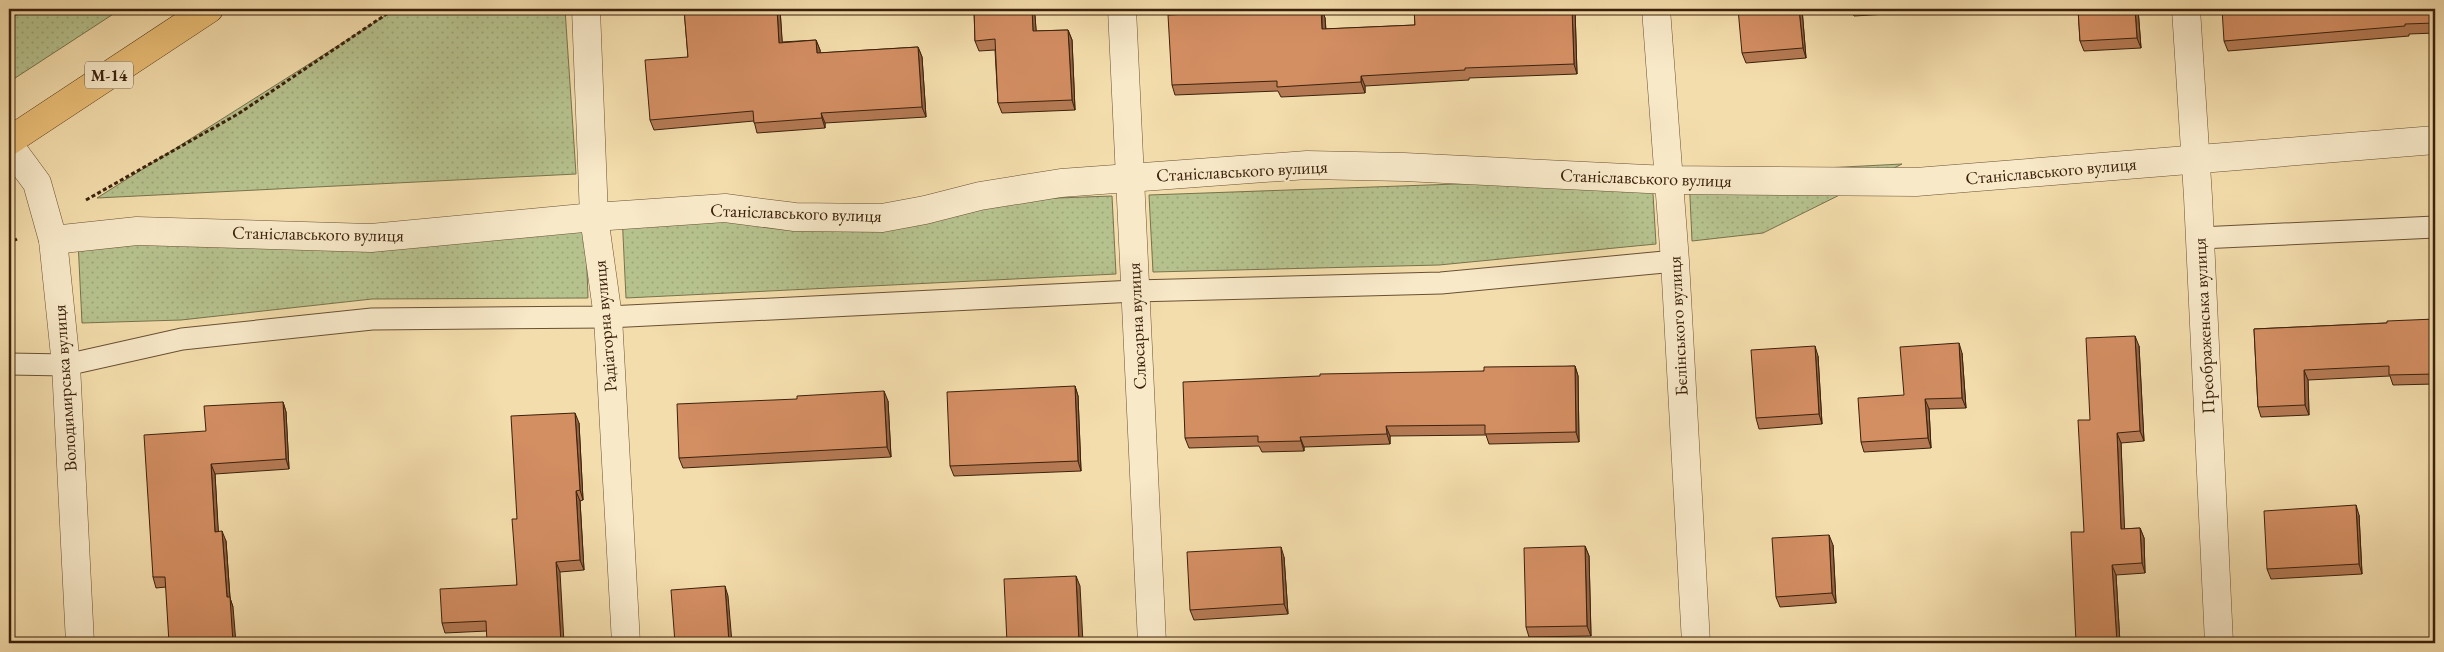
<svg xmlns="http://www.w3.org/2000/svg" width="2444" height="652" font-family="'EB Garamond',serif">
	<defs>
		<pattern id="grass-dots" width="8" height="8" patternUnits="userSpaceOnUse" patternTransform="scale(1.25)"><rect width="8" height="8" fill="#b6c28e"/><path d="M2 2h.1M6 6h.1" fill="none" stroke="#9da679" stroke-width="1.8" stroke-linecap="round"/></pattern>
	</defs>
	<rect width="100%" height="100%" fill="#f4ddac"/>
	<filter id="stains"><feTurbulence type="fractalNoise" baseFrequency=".004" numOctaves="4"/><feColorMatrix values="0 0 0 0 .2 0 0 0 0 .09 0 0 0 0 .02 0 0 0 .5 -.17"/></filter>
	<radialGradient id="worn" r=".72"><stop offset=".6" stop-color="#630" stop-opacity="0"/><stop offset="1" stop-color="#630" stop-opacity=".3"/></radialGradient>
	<g fill="url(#grass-dots)" stroke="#78724d">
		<path d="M26,9H121L9,82V20Z"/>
		<path d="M396,9H565L576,174L97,198Z"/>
		<path d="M1902,164L1763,233L1692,241L1689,175Z"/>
		<path d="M1652,177L1656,244L1439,265L1153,272L1149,195Z"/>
		<path d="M1112,196L1116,274L626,298L622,214Z"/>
		<path d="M585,216L588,298L372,299L181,320L82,323L78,241Z"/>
	</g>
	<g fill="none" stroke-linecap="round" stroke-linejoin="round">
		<defs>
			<g id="lane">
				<path d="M2200,238L2435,227"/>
				<path d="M9,364L66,365L182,339L372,319L608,317L1135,291L1441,283L1675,261"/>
			</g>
			<g id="street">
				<path d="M586,9L594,217L608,317L626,643"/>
				<path d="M1122,9L1152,643"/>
				<path d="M1656,9L1675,261L1696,643"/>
				<path d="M2186,9L2198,197L2219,643"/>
				<path d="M9,145L37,183L53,240L66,365L80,643"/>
				<path d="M53,240L137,231L371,238L594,217L725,208L795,217L882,218L925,210L980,196L1061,183L1307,165L1404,167L1668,180L1916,182L2435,140"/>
			</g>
			<path id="highway" d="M9,141L209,9"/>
		</defs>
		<use href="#lane" stroke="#695034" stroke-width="23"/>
		<use href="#street" stroke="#695034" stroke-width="29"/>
		<use href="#highway" stroke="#3b210c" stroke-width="29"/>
		<g stroke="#3b210c" stroke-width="3" stroke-dasharray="4 2.5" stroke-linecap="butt">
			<path d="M86,200L238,114L394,9"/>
			<path d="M9,243L17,239"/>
		</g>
		<use href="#lane" stroke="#f8e9c9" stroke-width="21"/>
		<use href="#street" stroke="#f8e9c9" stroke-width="28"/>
		<use href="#highway" stroke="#eabe76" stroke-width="28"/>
	</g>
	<g fill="#b57a54" stroke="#3b210c">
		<path d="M684,9H780L782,42L816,40L820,50V53L918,47L922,57L926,117L825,123V128L757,133L754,121L654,130L650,120L688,57Z"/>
		<path d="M974,9H1033L1035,16L1036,31L1068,30L1072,40L1075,110L1002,113L998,103L995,50L979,51L975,41Z"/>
		<path d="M1322,9L1325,18L1326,29L1415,25L1414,9H1575L1577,74L1469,78V80L1365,86V93L1281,97L1278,91L1175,95L1172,85Z"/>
		<path d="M1802,9L1806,58L1746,63L1742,53Z"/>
		<path d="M1851,9H1904V13L1854,16Z"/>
		<path d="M2078,9H2138L2141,48L2084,51L2080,41Z"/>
		<path d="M2435,9V33L2409,34V36L2228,51L2224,41Z"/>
		<path d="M2435,319V384L2393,385L2390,376L2308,380L2309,415L2261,417L2258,407L2254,329L2387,323Z"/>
		<path d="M2139,346L2144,441L2121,443L2124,529L2140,528L2144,538L2145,573L2116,575L2120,643H2076L2084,532Z"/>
		<path d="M1962,353L1966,408L1929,409L1931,448L1864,452L1861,442L1904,395Z"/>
		<path d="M1818,356L1822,424L1759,429L1756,418Z"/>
		<path d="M1575,366L1578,376L1579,442L1489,444L1486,435L1390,436V444L1304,447V451L1262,452L1259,446L1189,448L1185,438L1484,371Z"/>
		<path d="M1075,386L1078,396L1081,471L954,476L950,466Z"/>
		<path d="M888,401L891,457L683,468L679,458Z"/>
		<path d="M283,402L286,412L289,469L215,474L218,531L226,541L230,598L233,607L166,587L156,588L153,577L206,431Z"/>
		<path d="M579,423L583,500L580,501L584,570L560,572L487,631L445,633L442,623L517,585V519Z"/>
		<path d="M2359,515L2362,574L2271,579L2267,569Z"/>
		<path d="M1833,545L1836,603L1780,607L1776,597Z"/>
		<path d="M1585,546L1589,556L1591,636L1529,637L1526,627Z"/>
		<path d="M1284,557L1288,614L1194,620L1190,610Z"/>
	</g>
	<g fill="#946345" stroke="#3b210c">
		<path d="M777,9H780L783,53L779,43Z"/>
		<path d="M1032,9H1033L1035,16L1037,41L1033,31Z"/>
		<path d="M1322,9L1325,18L1326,39L1322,29Z"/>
		<path d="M1572,9H1575L1577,74L1574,64Z"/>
		<path d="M1799,9H1802L1806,58L1803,48Z"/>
		<path d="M2135,9H2138L2141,48L2137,38Z"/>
		<path d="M1068,30L1072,40L1075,110L1072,100Z"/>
		<path d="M816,40L820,50L821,63L817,53Z"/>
		<path d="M918,47L922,57L926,117L922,107Z"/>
		<path d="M1361,76L1365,86V93L1361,82Z"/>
		<path d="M821,113L825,123V128L822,118Z"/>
		<path d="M2135,336L2139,346L2144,441L2140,431Z"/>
		<path d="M1959,343L1962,353L1966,408L1962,398Z"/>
		<path d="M1815,346L1818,356L1822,424L1819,414Z"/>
		<path d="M1575,366L1578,376L1579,442L1576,432Z"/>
		<path d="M2304,370L2308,380L2309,415L2305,405Z"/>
		<path d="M1075,386L1078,396L1081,471L1078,461Z"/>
		<path d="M884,391L888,401L891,457L887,447Z"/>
		<path d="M1925,399L1929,409L1931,448L1928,438Z"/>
		<path d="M283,402L286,412L289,469L286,459Z"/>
		<path d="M575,413L579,423L583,500L580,490Z"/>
		<path d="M1386,426L1390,436V444L1387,434Z"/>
		<path d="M2117,433L2121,443L2125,539L2121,529Z"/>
		<path d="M1300,437L1304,447V451L1301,441Z"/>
		<path d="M211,464L215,474L219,542L215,532Z"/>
		<path d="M576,491L580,501L584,570L580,560Z"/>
		<path d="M2356,505L2359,515L2362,574L2359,564Z"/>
		<path d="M2140,528L2144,538L2145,573L2142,563Z"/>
		<path d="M222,531L226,541L230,598L233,607L236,643H233L227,597Z"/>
		<path d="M1829,535L1833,545L1836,603L1832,593Z"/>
		<path d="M1585,546L1589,556L1591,636L1587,626Z"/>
		<path d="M1281,547L1284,557L1288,614L1284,604Z"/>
		<path d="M556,562L560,572L564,643H561Z"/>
		<path d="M2112,565L2116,575L2120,643H2117Z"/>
		<path d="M1076,576L1080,586L1083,643H1079Z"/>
		<path d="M725,586L728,596L732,643H729Z"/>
	</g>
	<g fill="#d38e62" stroke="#3b210c">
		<path d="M684,9H777L779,43L816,40L817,53L918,47L922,107L821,113L822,118L754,123L753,111L650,120L645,60L688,57Z"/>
		<path d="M974,9H1032L1033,31L1068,30L1072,100L998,103L995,39L975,41Z"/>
		<path d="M1299,9H1321L1322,29L1415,25L1414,9H1572L1574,64L1465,68V70L1361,76V82L1277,87V81L1172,85L1168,15Z"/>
		<path d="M1738,9H1799L1803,48L1742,53Z"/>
		<path d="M2078,9H2135L2137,38L2080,41Z"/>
		<path d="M2222,9H2435V23L2405,24V26L2224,41Z"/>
		<path d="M2435,319V374L2389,375V366L2304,370L2305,405L2258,407L2254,329L2387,323V321Z"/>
		<path d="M2135,336L2140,431L2117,433L2121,529L2140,528L2142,563L2112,565L2117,643H2076L2071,532H2084L2078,420H2090L2086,338Z"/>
		<path d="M1959,343L1962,398L1925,399L1928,438L1861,442L1858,398L1904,395L1900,347Z"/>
		<path d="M1815,346L1819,414L1756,418L1751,350Z"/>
		<path d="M1575,366L1576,432L1485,434V425L1386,426L1387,434L1300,437L1301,441L1258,442V436L1185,438L1183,382L1320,376V374L1484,371V367Z"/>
		<path d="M1075,386L1078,461L950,466L947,392Z"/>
		<path d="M884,391L887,447L679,458L677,404L797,399V396Z"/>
		<path d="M283,402L286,459L211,464L215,532L222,531L227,597H230L233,643H169L165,577H153L144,435L206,431L204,406Z"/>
		<path d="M575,413L580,490L576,491L580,560L556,562L561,643H487L486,621L442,623L440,589L517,585L512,519H517L511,416Z"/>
		<path d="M2356,505L2359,564L2267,569L2264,511Z"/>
		<path d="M1829,535L1832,593L1776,597L1772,538Z"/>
		<path d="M1585,546L1587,626L1526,627L1524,548Z"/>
		<path d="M1281,547L1284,604L1190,610L1187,552Z"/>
		<path d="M1076,576L1079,643H1007L1004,579Z"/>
		<path d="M725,586L729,643H675L671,590Z"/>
	</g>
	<g text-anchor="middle" stroke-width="4.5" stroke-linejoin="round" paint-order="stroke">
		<rect fill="#f8e9c9" stroke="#745d45" stroke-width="1" x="85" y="61.5" width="48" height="27" rx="4"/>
		<g font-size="16" font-weight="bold" fill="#3b210c">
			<text x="109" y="81">М-14</text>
		</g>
		<g font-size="18" fill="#3b210c" stroke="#f8e9c9">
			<text transform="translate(1242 171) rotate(-3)" y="6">Станіславського вулиця</text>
			<text transform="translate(2051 171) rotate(-5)" y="6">Станіславського вулиця</text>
			<text transform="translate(1646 178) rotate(2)" y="6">Станіславського вулиця</text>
			<text transform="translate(796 213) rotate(2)" y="6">Станіславського вулиця</text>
			<text transform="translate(318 234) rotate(1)" y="6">Станіславського вулиця</text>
			<text transform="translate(605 326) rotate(-95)" y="6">Радіаторна вулиця</text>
			<text transform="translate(1137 326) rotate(-93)" y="6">Слюсарна вулиця</text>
			<text transform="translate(1678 326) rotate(-93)" y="6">Бєлінського вулиця</text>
			<text transform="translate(2204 326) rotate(-93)" y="6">Преображенська вулиця</text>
			<text transform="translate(65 388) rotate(-94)" y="6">Володимирська вулиця</text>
		</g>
	</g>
	<rect width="2444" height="652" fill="none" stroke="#f4ddac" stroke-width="30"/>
	<rect x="10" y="10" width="2424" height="632" fill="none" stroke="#3b210c" stroke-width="2.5"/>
	<rect x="15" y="15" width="2414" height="622" fill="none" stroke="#3b210c"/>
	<rect width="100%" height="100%" filter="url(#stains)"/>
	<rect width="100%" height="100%" fill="url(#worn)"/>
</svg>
